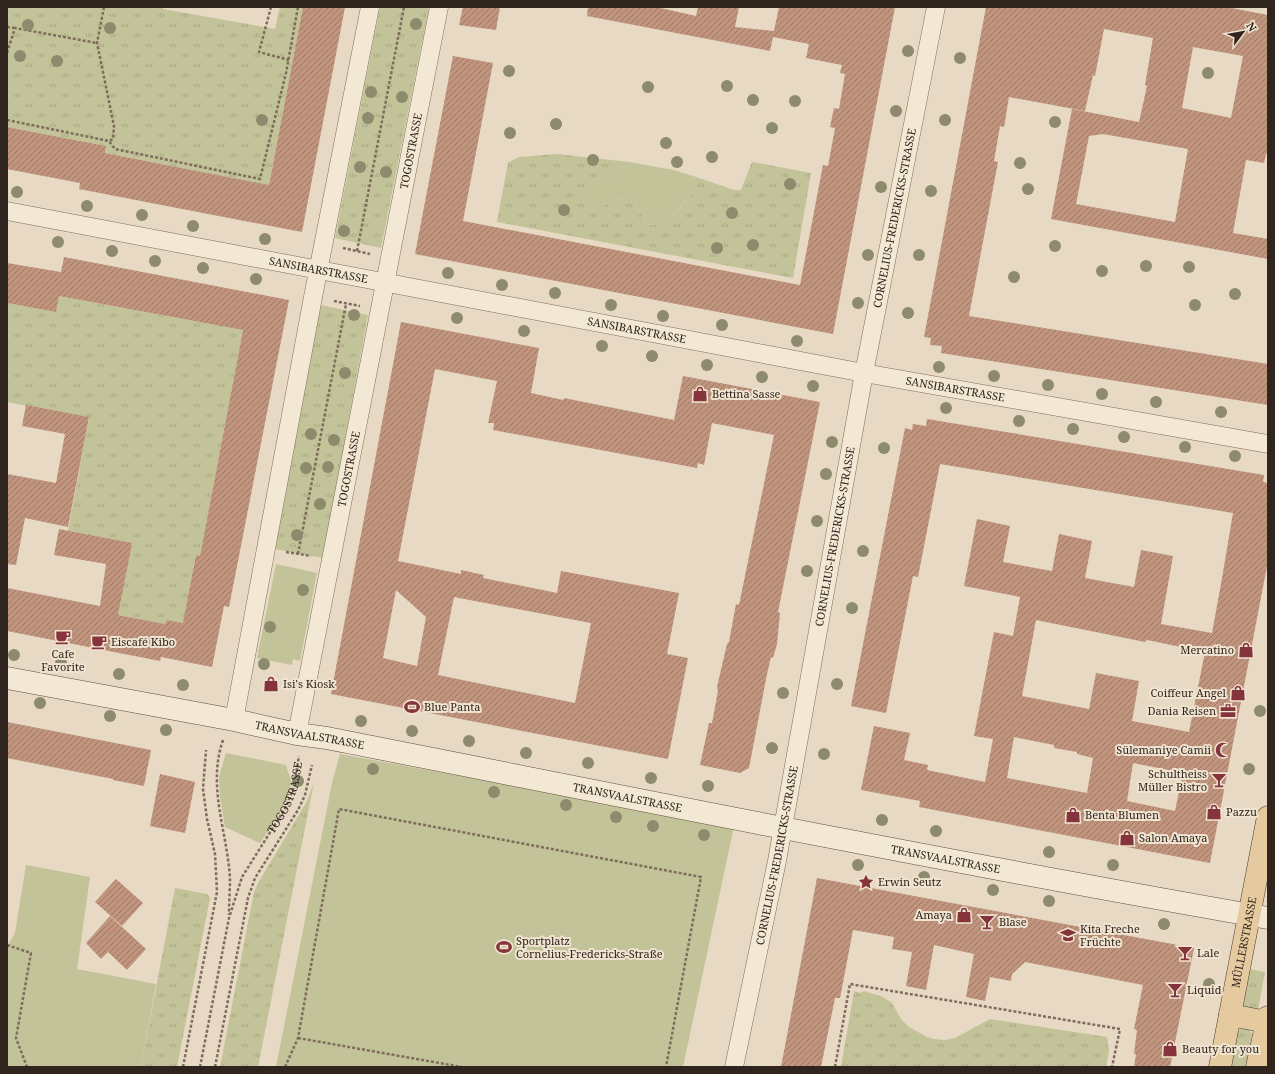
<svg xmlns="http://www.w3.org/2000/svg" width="1275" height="1074" font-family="'Noto Serif',serif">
	<defs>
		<pattern id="grass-tufts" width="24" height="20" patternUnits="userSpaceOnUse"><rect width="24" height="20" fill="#c2c398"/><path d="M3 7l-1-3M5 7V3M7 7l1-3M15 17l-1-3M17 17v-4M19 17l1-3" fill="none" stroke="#a7a783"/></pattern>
		<pattern id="building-hatch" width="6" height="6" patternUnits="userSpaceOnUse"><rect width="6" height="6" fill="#c0947d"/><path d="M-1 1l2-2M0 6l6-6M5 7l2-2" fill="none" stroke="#9c7966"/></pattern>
	</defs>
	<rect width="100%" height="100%" fill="#e7d9c3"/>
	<g fill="url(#grass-tufts)">
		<path d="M7,7H164L163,9L275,29L280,7H303L269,185L105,153L106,146L7,127Z"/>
		<path d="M380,7H429L381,248L335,238Z"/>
		<path d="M557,154L629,162L611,177L597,186L601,208L615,199L632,197L647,225L662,224C671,215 693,198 694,186C694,183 694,179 693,176L734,190H741L752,162L811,173L793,278L497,222L508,163L519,157Z"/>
		<path d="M59,296L243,330L200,556L196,555L193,568L198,569L187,624L167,620L165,624L118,615L131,543L68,531L89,418L7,402V303L56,312Z"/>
		<path d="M321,305L368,315L323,558L275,549Z"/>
		<path d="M314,782L258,1067H220L254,892L258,883L307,801Z"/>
		<path d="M175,888L207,894L210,898L177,1067H141Z"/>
		<path d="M1249,969L1265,972L1258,1010L1242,1006Z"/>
		<path d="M854,991L860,993L864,991L883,997L892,1003L901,1019L909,1027L927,1037L934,1039L945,1040L955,1038L990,1019L1107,1037L1109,1051L1106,1067H841Z"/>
		<path d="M1243,1027L1248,1028L1252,1034L1246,1067H1230L1236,1033Z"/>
	</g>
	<g fill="#c2c398">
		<path d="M629,162L674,170L693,176C694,179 694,183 694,186C693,197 671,215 662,224L647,225L632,197L615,199L601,208L588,198L597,186L611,177Z"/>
		<path d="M276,564L317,573L300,661L293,659L292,665L257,658Z"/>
		<path d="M226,753L286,765C287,770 291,777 291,783C292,797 268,831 260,843L225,827L220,797L219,777Z"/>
		<path d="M340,754L734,826L683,1067H276L332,783Z"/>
		<path d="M26,865L90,877L77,969L156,984L141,1067H7V947L15,933Z"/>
	</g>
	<g fill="url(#building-hatch)" fill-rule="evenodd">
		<path d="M303,7H345L302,232L79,189L80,183L7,169V127L106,146L105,153L269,185Z"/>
		<path d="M463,7H500L496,30L459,25Z"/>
		<path d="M588,7H656L696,16L698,7H739L735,27L774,31L779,7H895L833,334L415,254L453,56L493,63L463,221L800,285L823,165L828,166L835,128L830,127L834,108L839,109L845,74L840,73L842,65L806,58L809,44L773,37L770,51L587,16Z"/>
		<path d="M986,7H1226L1268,15V154H1266L1264,163L1246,160L1233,233L1268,239V259L1051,219L1072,109L1139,122L1147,86L1145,85L1153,38L1104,29L1095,76L1093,75L1085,111L1009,97L1004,127L1000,126L994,161L998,162L969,316L1268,364V405L941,353L942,346L930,345L931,338L924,337ZM1193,47L1243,56L1231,118L1182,108ZM1103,134L1188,149L1175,222L1076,204L1089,136Z"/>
		<path d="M64,257L289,300L229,607L224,606L212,667L161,657L160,661L7,631V588L100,606L106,564L54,555L59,529L132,543L118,615L165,624L167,620L183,623L196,555L200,556L243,330L59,296L56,312L7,303V263L61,272Z"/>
		<path d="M401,322L539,348L531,393L563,400L564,398L674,420L683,376L820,402L778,612L780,613L777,644L773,658L771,657L767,674L749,768L740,773L700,765L709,723H712L718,691L717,687L727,644L729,642L736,604L739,605L774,435L712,423L704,465L698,463L697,468L493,430L494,423H488L497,381L435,369L398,561L461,574V570L484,575L483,578L557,593L561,571L679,593L667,654L688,658L668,759L331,694ZM396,590L426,617L417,666L383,658ZM454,597L591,623L575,703L438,675Z"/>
		<path d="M26,405L89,417L68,527L25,518L16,565L7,564V474L56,483L65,434L22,426Z"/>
		<path d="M927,419L1264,475L1263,482L1268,483V561L1210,863L919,807L920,801L861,790L874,726L910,733L904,760L928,765L927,770L985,782L993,739L974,736L994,632L1013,636L1020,597L964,586L977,519L1010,526L1003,562L1052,571L1059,534L1092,541L1085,578L1134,587L1141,550L1173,556L1161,624L1212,633L1221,584L1233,513L940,464L918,577L913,576L886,713L851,706L905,428L912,430L913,424L926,426ZM1036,620L1145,642L1147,640L1205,652L1189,732L1132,721L1139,681L1096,673L1089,709L1022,696ZM1014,737L1054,745V748L1077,752V754L1093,758L1087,793L1007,778ZM1133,763L1183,773L1175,811L1127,801Z"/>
		<path d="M7,722L151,750L144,786L113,780V779L7,758Z"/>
		<path d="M160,774L195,782L185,833L150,826Z"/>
		<path d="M817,878L1194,948L1170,1067H1134L1136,1054H1134L1137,1030L1134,1029L1143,985L1025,962L1012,974L1011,981L990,977L985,1001L966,997L974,954L934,945L926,990L906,986L912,952L892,949L894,937L853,930L840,998H835L821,1067H781Z"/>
		<path d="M116,879L143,903L122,926L95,902Z"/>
		<path d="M110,916L146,949L127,970L108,952L101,959L86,943Z"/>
	</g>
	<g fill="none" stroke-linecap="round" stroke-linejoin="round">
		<defs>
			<g id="street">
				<path id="s2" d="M7,211L864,373L1268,444"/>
				<path d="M234,720L313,297L370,7"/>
				<path id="s3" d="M297,734L439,7"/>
				<path id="s4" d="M734,1067L777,861L864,373L936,7"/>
			</g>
			<g id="secondary">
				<path id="s5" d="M7,678L234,720L297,734L327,738C640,800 953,863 1268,918"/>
			</g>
			<g id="primary">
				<path d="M1230,1015L1267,1022"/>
				<path id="s6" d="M1220,1067L1268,817"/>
				<path d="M1257,1067L1268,1017"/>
			</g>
		</defs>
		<use href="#street" stroke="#7f6c5c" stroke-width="19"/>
		<use href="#secondary" stroke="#604d3f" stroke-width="23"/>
		<use href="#primary" stroke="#4d3b30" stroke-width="23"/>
		<g stroke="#7f6c5c" stroke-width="2.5" stroke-dasharray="3 2" stroke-linecap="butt">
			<path d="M104,7L97,43L114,126L113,139L109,141"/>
			<path d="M271,7L259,52L289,60"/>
			<path d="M7,27L15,28"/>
			<path d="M7,53L15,28L97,43"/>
			<path d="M7,120L109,141L115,149L260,179L286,73L298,7"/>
			<path d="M343,248L370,254"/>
			<path d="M357,251L404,7"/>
			<path d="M334,301L360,306"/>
			<path d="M286,552L311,556"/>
			<path d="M298,554L346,304"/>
			<path d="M223,740C207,786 227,831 230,878C230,890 229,903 229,915"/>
			<path d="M7,945L31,953L16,1038L27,1067"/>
			<path d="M298,1038L462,1067"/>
			<path d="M183,1067L217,892L215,854L207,819L203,789L206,750"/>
			<path id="s1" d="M200,1067L229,918L242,877L286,807L294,787L299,756"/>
			<path d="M215,1067L248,898L255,878L298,810L305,795L312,765"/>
			<path d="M285,1067L298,1038L339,809L701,877L666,1067"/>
			<path d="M835,1067L850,984L1120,1029L1112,1067"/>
		</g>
		<use href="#street" stroke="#f3e8d4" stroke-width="18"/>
		<use href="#secondary" stroke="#f3e8d4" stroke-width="22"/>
		<use href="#primary" stroke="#e6ca9f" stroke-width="22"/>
	</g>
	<g fill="#8d8a6d">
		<circle cx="416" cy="24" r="6"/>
		<circle cx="28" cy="25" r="6"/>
		<circle cx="110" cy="28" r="6"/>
		<circle cx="908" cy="51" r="6"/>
		<circle cx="20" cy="56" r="6"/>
		<circle cx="960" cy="58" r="6"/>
		<circle cx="57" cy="61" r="6"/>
		<circle cx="509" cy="71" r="6"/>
		<circle cx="1208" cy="73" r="6"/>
		<circle cx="727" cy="86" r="6"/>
		<circle cx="648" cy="87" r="6"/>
		<circle cx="371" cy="92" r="6"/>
		<circle cx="402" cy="97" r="6"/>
		<circle cx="753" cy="100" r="6"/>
		<circle cx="795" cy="101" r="6"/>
		<circle cx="896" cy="111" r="6"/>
		<circle cx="368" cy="118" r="6"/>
		<circle cx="262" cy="120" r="6"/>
		<circle cx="945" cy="120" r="6"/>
		<circle cx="1055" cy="122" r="6"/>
		<circle cx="556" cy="124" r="6"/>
		<circle cx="772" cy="128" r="6"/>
		<circle cx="510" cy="133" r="6"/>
		<circle cx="666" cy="143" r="6"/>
		<circle cx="712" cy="157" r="6"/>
		<circle cx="593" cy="160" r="6"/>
		<circle cx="677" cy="162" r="6"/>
		<circle cx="1020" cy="163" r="6"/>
		<circle cx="360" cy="167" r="6"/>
		<circle cx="386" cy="172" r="6"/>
		<circle cx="790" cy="184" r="6"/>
		<circle cx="881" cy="187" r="6"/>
		<circle cx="1028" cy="189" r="6"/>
		<circle cx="931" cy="191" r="6"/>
		<circle cx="17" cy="192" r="6"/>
		<circle cx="87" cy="206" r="6"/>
		<circle cx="564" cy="210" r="6"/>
		<circle cx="732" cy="213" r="6"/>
		<circle cx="142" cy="215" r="6"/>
		<circle cx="193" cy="226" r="6"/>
		<circle cx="344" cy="231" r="6"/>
		<circle cx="265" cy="239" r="6"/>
		<circle cx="58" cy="242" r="6"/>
		<circle cx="753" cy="245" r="6"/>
		<circle cx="1055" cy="246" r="6"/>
		<circle cx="717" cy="248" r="6"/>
		<circle cx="112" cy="251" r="6"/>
		<circle cx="868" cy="255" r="6"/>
		<circle cx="919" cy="255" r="6"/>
		<circle cx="155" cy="261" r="6"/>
		<circle cx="1146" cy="266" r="6"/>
		<circle cx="1189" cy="267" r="6"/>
		<circle cx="203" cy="268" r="6"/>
		<circle cx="1102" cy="271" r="6"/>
		<circle cx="448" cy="273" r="6"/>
		<circle cx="1014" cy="277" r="6"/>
		<circle cx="256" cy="279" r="6"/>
		<circle cx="502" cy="285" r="6"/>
		<circle cx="555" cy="293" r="6"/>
		<circle cx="1235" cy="294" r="6"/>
		<circle cx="858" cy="303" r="6"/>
		<circle cx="611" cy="305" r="6"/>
		<circle cx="1195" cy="305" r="6"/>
		<circle cx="908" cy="313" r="6"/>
		<circle cx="354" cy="315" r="6"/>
		<circle cx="663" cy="316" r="6"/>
		<circle cx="457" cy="318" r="6"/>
		<circle cx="722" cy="325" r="6"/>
		<circle cx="524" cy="331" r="6"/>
		<circle cx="797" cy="341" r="6"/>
		<circle cx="602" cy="346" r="6"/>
		<circle cx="652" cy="356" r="6"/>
		<circle cx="707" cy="365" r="6"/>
		<circle cx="939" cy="367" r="6"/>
		<circle cx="345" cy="373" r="6"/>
		<circle cx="994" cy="376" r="6"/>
		<circle cx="762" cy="377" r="6"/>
		<circle cx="1048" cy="385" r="6"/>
		<circle cx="813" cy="386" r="6"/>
		<circle cx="1102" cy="394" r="6"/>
		<circle cx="1156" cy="402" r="6"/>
		<circle cx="946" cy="408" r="6"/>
		<circle cx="1221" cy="412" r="6"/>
		<circle cx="1019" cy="421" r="6"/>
		<circle cx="1073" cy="429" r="6"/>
		<circle cx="311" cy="434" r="6"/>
		<circle cx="1124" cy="437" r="6"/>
		<circle cx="334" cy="440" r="6"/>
		<circle cx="832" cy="442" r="6"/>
		<circle cx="1185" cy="447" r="6"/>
		<circle cx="884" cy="448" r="6"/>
		<circle cx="1235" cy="456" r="6"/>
		<circle cx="328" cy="467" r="6"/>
		<circle cx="306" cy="468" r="6"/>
		<circle cx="826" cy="474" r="6"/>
		<circle cx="320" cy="504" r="6"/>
		<circle cx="817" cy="521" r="6"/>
		<circle cx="297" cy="535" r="6"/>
		<circle cx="863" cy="551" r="6"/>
		<circle cx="807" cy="571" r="6"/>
		<circle cx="303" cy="590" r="6"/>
		<circle cx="852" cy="608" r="6"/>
		<circle cx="270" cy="627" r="6"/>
		<circle cx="14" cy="655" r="6"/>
		<circle cx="61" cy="663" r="6"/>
		<circle cx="264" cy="664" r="6"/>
		<circle cx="119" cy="674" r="6"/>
		<circle cx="837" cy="684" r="6"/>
		<circle cx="183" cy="685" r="6"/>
		<circle cx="783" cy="693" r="6"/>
		<circle cx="40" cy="703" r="6"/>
		<circle cx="1260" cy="711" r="6"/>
		<circle cx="110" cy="716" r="6"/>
		<circle cx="361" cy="721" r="6"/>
		<circle cx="166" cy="730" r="6"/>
		<circle cx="412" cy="731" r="6"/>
		<circle cx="469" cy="741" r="6"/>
		<circle cx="772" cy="748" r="6"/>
		<circle cx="526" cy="753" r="6"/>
		<circle cx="824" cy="754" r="6"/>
		<circle cx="588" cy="763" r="6"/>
		<circle cx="373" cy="769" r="6"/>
		<circle cx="1249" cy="769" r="6"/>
		<circle cx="651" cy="778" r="6"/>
		<circle cx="298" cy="781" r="6"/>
		<circle cx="708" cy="786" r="6"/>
		<circle cx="494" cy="792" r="6"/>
		<circle cx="566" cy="805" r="6"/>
		<circle cx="616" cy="817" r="6"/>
		<circle cx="882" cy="820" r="6"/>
		<circle cx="653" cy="826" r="6"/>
		<circle cx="936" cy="831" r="6"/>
		<circle cx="704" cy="835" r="6"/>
		<circle cx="1049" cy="852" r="6"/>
		<circle cx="858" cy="865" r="6"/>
		<circle cx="1113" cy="865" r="6"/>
		<circle cx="924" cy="877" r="6"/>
		<circle cx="993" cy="890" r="6"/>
		<circle cx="1049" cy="901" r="6"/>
		<circle cx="1164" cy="924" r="6"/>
		<circle cx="1209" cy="984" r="6"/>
	</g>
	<defs>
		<symbol id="shop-bare" viewBox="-9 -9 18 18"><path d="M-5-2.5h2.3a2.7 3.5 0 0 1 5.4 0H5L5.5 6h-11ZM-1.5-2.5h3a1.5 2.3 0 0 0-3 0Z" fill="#85343b" stroke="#f0e4d1" stroke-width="2.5" paint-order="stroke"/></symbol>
		<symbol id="cafe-bare" viewBox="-9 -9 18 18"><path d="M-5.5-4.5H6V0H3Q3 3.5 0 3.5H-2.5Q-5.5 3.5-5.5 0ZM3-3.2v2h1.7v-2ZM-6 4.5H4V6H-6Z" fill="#85343b" stroke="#f0e4d1" stroke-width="2.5" paint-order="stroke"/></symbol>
		<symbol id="stadium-bare" viewBox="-9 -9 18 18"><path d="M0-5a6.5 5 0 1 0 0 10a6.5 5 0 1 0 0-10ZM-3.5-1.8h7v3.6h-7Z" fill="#85343b" stroke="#f0e4d1" stroke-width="2.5" paint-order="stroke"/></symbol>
		<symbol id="office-bare" viewBox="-9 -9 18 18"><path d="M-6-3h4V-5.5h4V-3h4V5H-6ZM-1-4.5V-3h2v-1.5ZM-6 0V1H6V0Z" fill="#85343b" stroke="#f0e4d1" stroke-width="2.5" paint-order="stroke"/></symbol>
		<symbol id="mosque-bare" viewBox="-9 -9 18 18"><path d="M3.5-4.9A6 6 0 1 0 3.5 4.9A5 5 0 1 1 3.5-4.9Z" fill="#85343b" stroke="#f0e4d1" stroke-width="2.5" paint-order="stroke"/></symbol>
		<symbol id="bar-bare" viewBox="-9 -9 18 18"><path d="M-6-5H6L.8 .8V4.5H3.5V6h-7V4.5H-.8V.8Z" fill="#85343b" stroke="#f0e4d1" stroke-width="2.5" paint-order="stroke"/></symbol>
		<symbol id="sight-bare" viewBox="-9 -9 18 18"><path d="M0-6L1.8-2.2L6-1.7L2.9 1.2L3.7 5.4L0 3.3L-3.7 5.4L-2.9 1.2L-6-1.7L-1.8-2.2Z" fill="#85343b" stroke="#f0e4d1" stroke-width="2.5" paint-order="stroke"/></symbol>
		<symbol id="school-bare" viewBox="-9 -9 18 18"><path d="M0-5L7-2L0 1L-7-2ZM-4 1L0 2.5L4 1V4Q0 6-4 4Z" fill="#85343b" stroke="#f0e4d1" stroke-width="2.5" paint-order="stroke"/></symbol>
	</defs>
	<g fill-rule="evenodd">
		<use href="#shop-bare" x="689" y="383" width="22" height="22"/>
		<use href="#cafe-bare" x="52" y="626" width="22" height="22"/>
		<use href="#cafe-bare" x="88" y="631" width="22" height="22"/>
		<use href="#shop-bare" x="1235" y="639" width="22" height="22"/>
		<use href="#shop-bare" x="260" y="673" width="22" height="22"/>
		<use href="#shop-bare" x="1227" y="682" width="22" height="22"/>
		<use href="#stadium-bare" x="401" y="696" width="22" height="22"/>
		<use href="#office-bare" x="1217" y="700" width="22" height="22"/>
		<use href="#mosque-bare" x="1212" y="739" width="22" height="22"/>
		<use href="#bar-bare" x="1208" y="769" width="22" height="22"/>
		<use href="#shop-bare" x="1203" y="801" width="22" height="22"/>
		<use href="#shop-bare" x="1062" y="804" width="22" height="22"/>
		<use href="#shop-bare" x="1116" y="827" width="22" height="22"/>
		<use href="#sight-bare" x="855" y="871" width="22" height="22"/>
		<use href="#shop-bare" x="953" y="904" width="22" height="22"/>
		<use href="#bar-bare" x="976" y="911" width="22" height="22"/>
		<use href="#school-bare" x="1057" y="924" width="22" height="22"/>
		<use href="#stadium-bare" x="493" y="936" width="22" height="22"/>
		<use href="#bar-bare" x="1174" y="942" width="22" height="22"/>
		<use href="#bar-bare" x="1164" y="979" width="22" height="22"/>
		<use href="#shop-bare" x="1159" y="1038" width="22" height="22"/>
	</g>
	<g text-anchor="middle" stroke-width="4" stroke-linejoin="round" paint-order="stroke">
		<g font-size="11" fill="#30251e" stroke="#f0e4d1">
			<text dy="4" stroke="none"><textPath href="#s3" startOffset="594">TOGOSTRASSE</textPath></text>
			<text dy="4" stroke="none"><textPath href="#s4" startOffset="864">CORNELIUS-FREDERICKS-STRASSE</textPath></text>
			<text dy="4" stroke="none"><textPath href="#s2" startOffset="317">SANSIBARSTRASSE</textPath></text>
			<text dy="4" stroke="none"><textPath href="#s2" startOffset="641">SANSIBARSTRASSE</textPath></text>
			<text dy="4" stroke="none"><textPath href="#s2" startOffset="965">SANSIBARSTRASSE</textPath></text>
			<text dy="4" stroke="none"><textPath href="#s3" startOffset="270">TOGOSTRASSE</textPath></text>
			<text dy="4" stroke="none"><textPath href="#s4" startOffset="540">CORNELIUS-FREDERICKS-STRASSE</textPath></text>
			<text dy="4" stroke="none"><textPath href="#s5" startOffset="308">TRANSVAALSTRASSE</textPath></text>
			<text dy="4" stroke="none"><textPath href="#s1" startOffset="286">TOGOSTRASSE</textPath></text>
			<text dy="4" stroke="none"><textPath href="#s5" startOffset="632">TRANSVAALSTRASSE</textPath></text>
			<text dy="4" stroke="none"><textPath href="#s4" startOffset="216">CORNELIUS-FREDERICKS-STRASSE</textPath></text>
			<text dy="4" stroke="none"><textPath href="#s5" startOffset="956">TRANSVAALSTRASSE</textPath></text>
			<text dy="4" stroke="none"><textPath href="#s6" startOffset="127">MÜLLERSTRASSE</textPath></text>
		</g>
		<g font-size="11" fill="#30251e" stroke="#f0e4d1" text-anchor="start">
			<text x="712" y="398">Bettina Sasse</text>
			<text x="111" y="646">Eiscafé Kibo</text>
			<text x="1234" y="654" text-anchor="end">Mercatino</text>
			<text x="63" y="658" text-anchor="middle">Cafe<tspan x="63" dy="13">Favorite</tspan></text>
			<text x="283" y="688">Isi's Kiosk</text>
			<text x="1226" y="697" text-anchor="end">Coiffeur Angel</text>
			<text x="424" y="711">Blue Panta</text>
			<text x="1216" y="715" text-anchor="end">Dania Reisen</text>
			<text x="1211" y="754" text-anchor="end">Sülemaniye Camii</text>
			<text x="1207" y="778" text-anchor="end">Schultheiss<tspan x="1207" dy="13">Müller Bistro</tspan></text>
			<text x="1226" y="816">Pazzu</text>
			<text x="1085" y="819">Benta Blumen</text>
			<text x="1139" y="842">Salon Amaya</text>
			<text x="878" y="886">Erwin Seutz</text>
			<text x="952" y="919" text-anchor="end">Amaya</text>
			<text x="999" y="926">Blase</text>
			<text x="1080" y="933">Kita Freche<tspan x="1080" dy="13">Früchte</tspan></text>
			<text x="516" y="945">Sportplatz<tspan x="516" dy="13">Cornelius-Fredericks-Straße</tspan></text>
			<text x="1197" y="957">Lale</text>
			<text x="1187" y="994">Liquid</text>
			<text x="1182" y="1053">Beauty for you</text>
		</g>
	</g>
	<rect width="1275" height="1074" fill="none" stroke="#30251e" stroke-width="16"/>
	<g transform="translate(1243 32) rotate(58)" stroke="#f0e4d1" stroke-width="3" paint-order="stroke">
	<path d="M0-3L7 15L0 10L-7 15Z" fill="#30251e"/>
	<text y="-6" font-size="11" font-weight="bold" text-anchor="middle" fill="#30251e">N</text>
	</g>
</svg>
